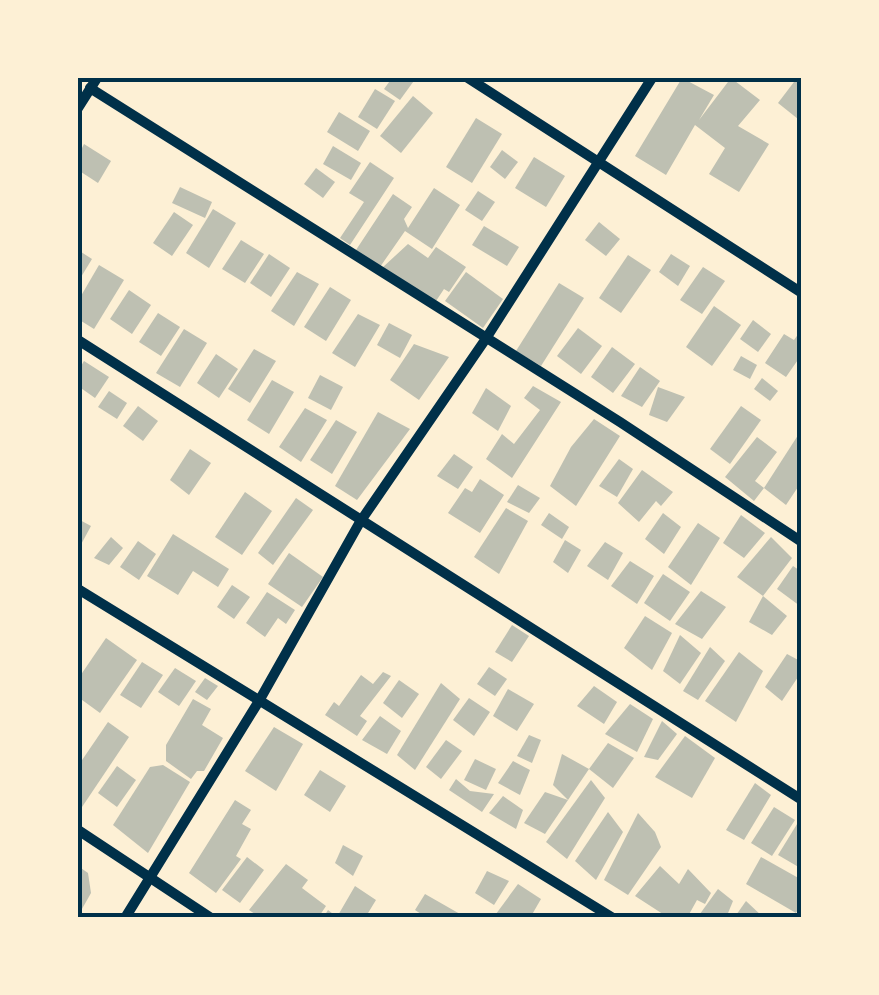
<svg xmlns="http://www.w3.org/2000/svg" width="879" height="995" font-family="Jost,sans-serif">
	<rect width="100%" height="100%" fill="#fdf0d5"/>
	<g fill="#bec0b2">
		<path d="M392,78H416L400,100L384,89Z"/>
		<path d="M682,78L714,95L699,120L731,78L760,100L738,126L769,144L739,192L709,174L725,148L695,125L666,175L635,156Z"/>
		<path d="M797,78H802L798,119L778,103Z"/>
		<path d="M375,89L395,101L377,129L358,117Z"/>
		<path d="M413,96L433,113L401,153L380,136Z"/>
		<path d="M339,112L370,131L358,151L327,132Z"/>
		<path d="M476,118L502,134L472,183L446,167Z"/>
		<path d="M84,144L111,161L98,183L78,170V156Z"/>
		<path d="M333,146L361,163L351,180L323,164Z"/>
		<path d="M502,150L518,162L505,179L490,167Z"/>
		<path d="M534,157L565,176L546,207L515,188Z"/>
		<path d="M370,162L394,178L350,245L340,238L364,202L349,193Z"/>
		<path d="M316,168L335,182L323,198L304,184Z"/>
		<path d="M180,187L212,202L205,218L172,203Z"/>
		<path d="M434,188L460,205L432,249L405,231L380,267L356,250L393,194L412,207L404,219L408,228Z"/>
		<path d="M478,191L495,202L482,221L465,210Z"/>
		<path d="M213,209L236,223L209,268L186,253Z"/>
		<path d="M174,212L193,225L172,256L153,243Z"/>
		<path d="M599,222L620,239L606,256L585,240Z"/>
		<path d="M484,226L519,247L507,266L472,245Z"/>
		<path d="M241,240L264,254L245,283L222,269Z"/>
		<path d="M408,244L428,258L436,247L466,267L449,292L444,289L434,304L382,268Z"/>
		<path d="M78,250L92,259L78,282Z"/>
		<path d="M269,254L290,268L271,297L250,283Z"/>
		<path d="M671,254L690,266L678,286L659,272Z"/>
		<path d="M628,255L651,270L621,313L599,298Z"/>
		<path d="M99,265L124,280L94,329L78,319V301Z"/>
		<path d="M703,267L725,281L702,314L680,300Z"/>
		<path d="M297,272L319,284L294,326L271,311Z"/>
		<path d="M466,272L503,299L483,328L445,301Z"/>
		<path d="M559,283L584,298L541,366L516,351Z"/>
		<path d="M330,287L351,300L326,341L304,327Z"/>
		<path d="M129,290L151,305L132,334L110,319Z"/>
		<path d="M714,306L741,325L712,366L686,347Z"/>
		<path d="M158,313L180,327L161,356L139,342Z"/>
		<path d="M358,314L380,325L355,367L332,353Z"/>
		<path d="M753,320L771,334L758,352L740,339Z"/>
		<path d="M389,323L412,335L400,358L377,345Z"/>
		<path d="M578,328L602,346L581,374L557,356Z"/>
		<path d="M184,329L207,343L180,387L156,373Z"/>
		<path d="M799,333L802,354L786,377L765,363L784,334L794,340Z"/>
		<path d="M414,344L449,357L419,400L390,380Z"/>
		<path d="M612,347L635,364L613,393L591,377Z"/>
		<path d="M254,349L276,361L250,403L228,389Z"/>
		<path d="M216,354L238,369L219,398L197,383Z"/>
		<path d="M741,356L757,365L750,379L733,370Z"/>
		<path d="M84,361L109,377L95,398L78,386V371Z"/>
		<path d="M640,367L660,381L642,407L621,396Z"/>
		<path d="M320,375L343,387L331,410L308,398Z"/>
		<path d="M762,378L778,391L770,401L754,389Z"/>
		<path d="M272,380L294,392L269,434L247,420Z"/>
		<path d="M533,386L561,402L512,478L486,459L502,434L514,444L540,410L524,398Z"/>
		<path d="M658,387L685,397L667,422L649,415Z"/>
		<path d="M486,388L511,406L498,431L472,413Z"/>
		<path d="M109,391L127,403L117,419L98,407Z"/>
		<path d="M138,406L158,421L143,441L123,426Z"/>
		<path d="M741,406L761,420L730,464L710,449Z"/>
		<path d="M305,408L327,420L301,462L279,447Z"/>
		<path d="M378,412L410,429L357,500L335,486Z"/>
		<path d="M594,419L620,436L576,506L550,486L571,447Z"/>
		<path d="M336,420L357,432L332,474L310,460Z"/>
		<path d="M802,429V481L786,505L764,488Z"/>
		<path d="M757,437L777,452L755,481L764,488L754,501L725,477Z"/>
		<path d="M190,449L211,463L189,495L170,480Z"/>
		<path d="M454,454L473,467L458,489L437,476Z"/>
		<path d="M619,459L633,469L617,497L599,486Z"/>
		<path d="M642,470L673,492L661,506L656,501L639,522L618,503Z"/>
		<path d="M480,479L504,495L480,533L448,513L465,488L472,492Z"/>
		<path d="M518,485L540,498L529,513L507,502Z"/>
		<path d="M245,492L272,511L242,555L215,537Z"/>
		<path d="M296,498L313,510L273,565L258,553Z"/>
		<path d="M506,508L528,521L499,574L474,557Z"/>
		<path d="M549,513L569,527L562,539L541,525Z"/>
		<path d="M663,513L681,527L664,554L645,539Z"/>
		<path d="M741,515L765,533L744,558L723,543Z"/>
		<path d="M78,519L91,526L78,550Z"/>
		<path d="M698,523L720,538L691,585L668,567Z"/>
		<path d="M173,534L229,569L218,587L193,571L178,595L147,576Z"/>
		<path d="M111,537L123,548L109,565L94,558Z"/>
		<path d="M771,537L792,558L763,596L737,577Z"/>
		<path d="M565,540L581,550L568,573L553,562Z"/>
		<path d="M138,541L156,554L139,580L120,567Z"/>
		<path d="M605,542L623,553L608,580L587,566Z"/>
		<path d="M289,553L323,577L302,607L268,584Z"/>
		<path d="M630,561L654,576L637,604L611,586Z"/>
		<path d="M793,566L802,572L800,606L777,589Z"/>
		<path d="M663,574L690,592L670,621L644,603Z"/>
		<path d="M232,585L250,597L234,619L217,607Z"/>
		<path d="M701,591L726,607L702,639L675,624Z"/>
		<path d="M267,592L295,610L286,624L278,618L265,637L246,623Z"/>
		<path d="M763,596L787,616L772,635L749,622Z"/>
		<path d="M645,616L672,633L652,670L624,648Z"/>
		<path d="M512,625L529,636L512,662L495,652Z"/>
		<path d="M680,635L701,653L680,684L663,671Z"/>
		<path d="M106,638L137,660L100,713L78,697V679Z"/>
		<path d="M710,647L725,661L698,700L683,691Z"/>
		<path d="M739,652L763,671L736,722L705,701Z"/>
		<path d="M787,654L802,662V671L782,701L765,687Z"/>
		<path d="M142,662L163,675L141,708L120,695Z"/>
		<path d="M489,667L507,679L495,696L477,684Z"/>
		<path d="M175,668L196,681L179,706L158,692Z"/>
		<path d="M383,672L391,676L360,716L367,721L357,736L325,715L334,702L339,706L361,675L373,684Z"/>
		<path d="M205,678L218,686L207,700L195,692Z"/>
		<path d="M399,680L419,694L402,718L383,703Z"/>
		<path d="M441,683L460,699L415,770L397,755Z"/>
		<path d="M594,686L617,702L604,724L577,706Z"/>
		<path d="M508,689L534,704L517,731L493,716Z"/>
		<path d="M469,698L490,712L474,736L453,720Z"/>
		<path d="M193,699L211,709L202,725L223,738L204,771H197L191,779L166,761V745Z"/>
		<path d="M630,704L653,719L637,752L605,734Z"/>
		<path d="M380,716L401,731L387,754L362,740Z"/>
		<path d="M662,721L677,734L658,760L644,757Z"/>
		<path d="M108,722L129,737L78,813V766Z"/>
		<path d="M274,727L303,744L276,791L245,771Z"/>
		<path d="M529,735L541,740L532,763L517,756Z"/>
		<path d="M685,736L715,758L692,798L655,777Z"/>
		<path d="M446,740L462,751L441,779L426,767Z"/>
		<path d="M608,743L634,758L613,788L589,769Z"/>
		<path d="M562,754L589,769L568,800L553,785Z"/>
		<path d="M475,759L496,769L486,790L464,780Z"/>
		<path d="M513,761L530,770L520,795L498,783Z"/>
		<path d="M163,765L190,782L148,853L113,825L150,767Z"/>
		<path d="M117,766L136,780L117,807L98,793Z"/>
		<path d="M320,770L346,786L330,812L304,795Z"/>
		<path d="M456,779L470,791L494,794L482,812L449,790Z"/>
		<path d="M591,780L605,798L567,859L546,842Z"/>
		<path d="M755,783L771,795L744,840L726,830Z"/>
		<path d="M545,792L568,800L545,834L524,823Z"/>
		<path d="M503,796L523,810L516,829L489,813Z"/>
		<path d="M235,800L251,810L242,824L251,829L236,856L241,859L216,893L189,873Z"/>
		<path d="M774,807L795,820L772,856L751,843Z"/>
		<path d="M608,812L623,832L596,880L575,861Z"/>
		<path d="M638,813L655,832L661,847L628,895L604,880Z"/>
		<path d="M802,816V869L778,855Z"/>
		<path d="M343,845L363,856L353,876L335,863Z"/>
		<path d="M247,857L264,870L240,903L222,890Z"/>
		<path d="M761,857L802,880V903L796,913L746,884Z"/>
		<path d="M286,864L308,880L302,888L326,906L318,918H261L249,910Z"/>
		<path d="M78,866L88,873L91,893L78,916Z"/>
		<path d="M660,866L679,884L688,869L711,893L705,904L697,900L687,918H669L635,896Z"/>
		<path d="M487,871L509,881L494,905L475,893Z"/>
		<path d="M518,884L541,899L530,918H493Z"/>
		<path d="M355,886L376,900L365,918H323L328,910L337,917Z"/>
		<path d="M718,889L733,901L726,918H697Z"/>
		<path d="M425,894L467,918H427L415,910Z"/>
		<path d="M746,901L764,918H734Z"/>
	</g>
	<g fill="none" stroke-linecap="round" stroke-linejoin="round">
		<g stroke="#003049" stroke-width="10">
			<path d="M468,78L802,293"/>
			<path d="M90,88L620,422L802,542"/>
			<path d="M78,108L97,78"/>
			<path d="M78,340L802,800"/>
			<path d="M78,589L613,918"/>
			<path d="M78,830L211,918"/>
			<path d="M125,918L259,701L360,522L485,340L652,78"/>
		</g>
	</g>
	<rect width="879" height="995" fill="none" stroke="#fdf0d5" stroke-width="160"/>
	<rect x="80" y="80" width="719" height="835" fill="none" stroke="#003049" stroke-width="4"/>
</svg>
